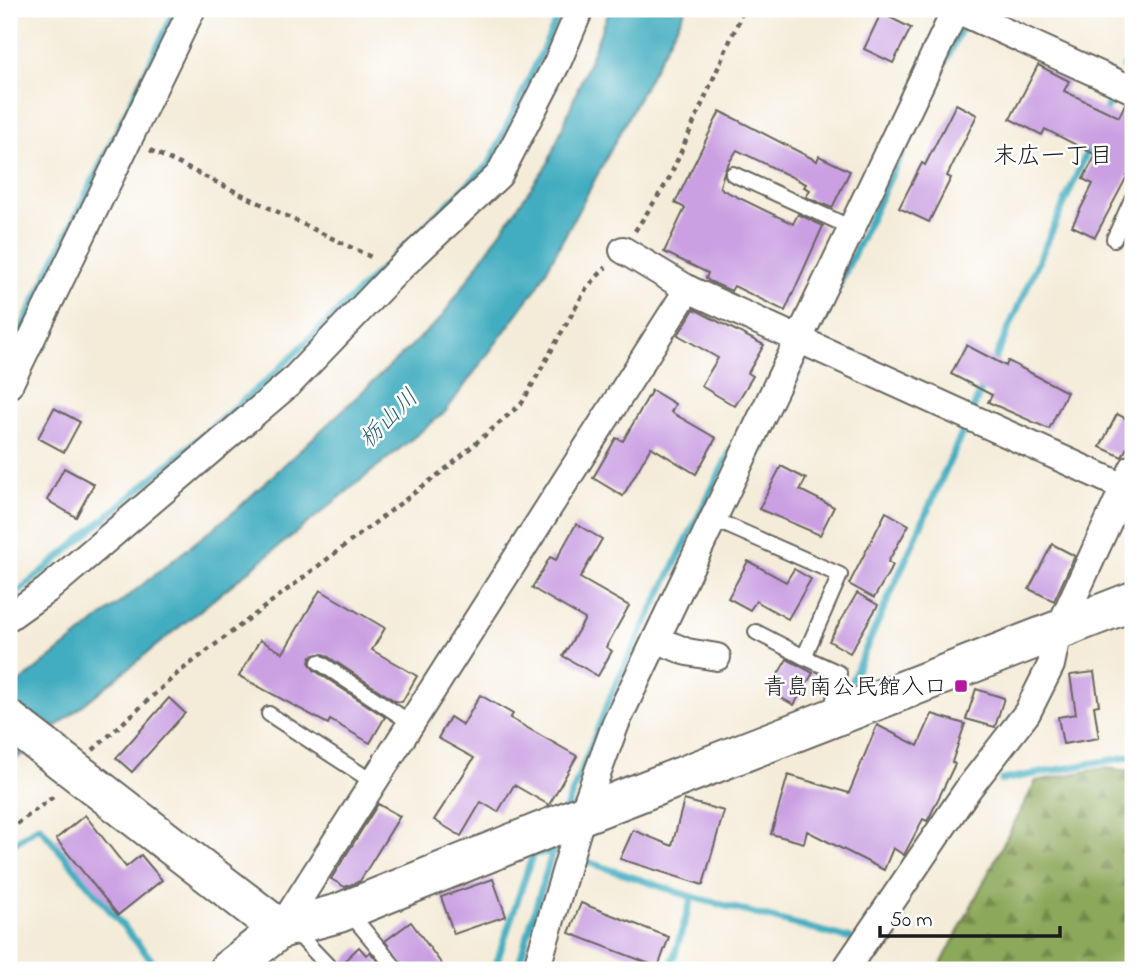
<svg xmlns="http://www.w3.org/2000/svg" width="1142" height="979" font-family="'Indie Flower','Klee One',sans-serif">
	<defs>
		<pattern id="forest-firs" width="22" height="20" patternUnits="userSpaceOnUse" patternTransform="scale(1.75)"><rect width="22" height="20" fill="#8ca85a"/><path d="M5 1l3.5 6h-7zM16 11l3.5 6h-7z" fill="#72884a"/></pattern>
	</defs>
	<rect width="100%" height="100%" fill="#fff"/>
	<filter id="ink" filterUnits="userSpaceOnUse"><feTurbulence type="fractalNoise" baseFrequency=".0143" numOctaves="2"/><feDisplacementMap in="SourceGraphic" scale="14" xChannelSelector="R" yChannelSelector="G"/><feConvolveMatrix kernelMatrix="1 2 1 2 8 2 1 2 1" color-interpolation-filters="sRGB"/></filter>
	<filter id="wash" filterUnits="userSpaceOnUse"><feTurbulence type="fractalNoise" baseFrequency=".00686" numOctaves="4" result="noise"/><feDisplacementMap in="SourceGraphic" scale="28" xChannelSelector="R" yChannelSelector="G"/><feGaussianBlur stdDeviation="1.57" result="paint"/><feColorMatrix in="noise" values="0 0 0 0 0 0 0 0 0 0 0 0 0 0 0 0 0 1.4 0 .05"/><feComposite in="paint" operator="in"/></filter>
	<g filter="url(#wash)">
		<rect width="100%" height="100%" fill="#f4ecd9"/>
		<path fill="url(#forest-firs)" stroke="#54623b" stroke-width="2" d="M1104,768L1133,771V970H938L1036,781Z"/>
		<path fill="#42adc0" stroke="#2f646e" stroke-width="2" d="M610,9H686L538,286L445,412L9,765V691L236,510L441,318L548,163Z"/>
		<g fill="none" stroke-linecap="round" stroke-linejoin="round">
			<g stroke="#42adc0" stroke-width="7">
				<path d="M1124,68L1133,48"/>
				<path d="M1103,117L1112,95"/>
				<path d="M9,354L176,9"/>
				<path d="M992,366L1091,143"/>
				<path d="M972,411L984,383"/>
				<path d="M749,474L961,29"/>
				<path d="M9,600L271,377L490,163L562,9"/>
				<path d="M852,680L967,422"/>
				<path d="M1002,780L1133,756"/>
				<path d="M566,809L615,686L732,448"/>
				<path d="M9,847L39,826L160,970"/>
				<path d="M576,858L692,897L851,939"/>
				<path d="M494,970L533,854L555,851"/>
				<path d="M517,970L556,840"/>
				<path d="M670,970L692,897"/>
			</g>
		</g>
		<g id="blocks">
			<g fill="#caa0e2">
				<path d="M881,13L911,28L893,63L864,49Z"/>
				<path d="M1038,65L1069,81L1064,91L1119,117L1125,104L1133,106V165L1095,237L1072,226L1093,184L1083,179L1096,155L1045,129L1042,135L1010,119Z"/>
				<path d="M956,104L977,115L947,176L951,178L929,222L899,208L922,163L925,165Z"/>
				<path d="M720,111L817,161L819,156L850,171L832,208L806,197L810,190L804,187L806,184L737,150L725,169L720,186L723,190L793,224L798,214L823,226L785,311L734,286L731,291L709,281L706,278L708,273L664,252L685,208L675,203Z"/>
				<path d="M694,309L764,345L748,373L753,376L735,406L701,386L718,358L678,335Z"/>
				<path d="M966,345L1006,366L1008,361L1067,392L1049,429L988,402L992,395L951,374Z"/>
				<path d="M652,390L675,404L671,412L716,438L696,474L651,447L623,496L593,478L616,438L623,441Z"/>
				<path d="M54,408L80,422L64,452L38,438Z"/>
				<path d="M1117,414L1133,422V436L1122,457L1100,447Z"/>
				<path d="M781,466L806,479L800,490L834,507L820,535L759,509Z"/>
				<path d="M64,468L94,484L76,517L47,500Z"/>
				<path d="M886,512L909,525L888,562L893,565L874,598L849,584Z"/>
				<path d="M576,524L602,539L580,578L629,606L606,647L612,651L598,676L563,656L585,619L532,588L550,557L556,560Z"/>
				<path d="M1052,544L1075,556L1054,601L1029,589Z"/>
				<path d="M748,561L786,582L794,569L811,579L788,619L756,601L750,610L728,598Z"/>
				<path d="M320,590L385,628L372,650L417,676L402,702L395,701L324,654L311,656L309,662L314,670L385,717L370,743L330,720L328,724L239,676L260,640L283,653Z"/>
				<path d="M857,593L878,605L850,653L829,641Z"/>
				<path d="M787,659L813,673L794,705L768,691Z"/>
				<path d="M1094,672L1099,705L1094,706L1099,738L1063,744L1058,717L1076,714L1070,675Z"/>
				<path d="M976,689L1004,698L995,727L966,719Z"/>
				<path d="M480,695L513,714L510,718L577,756L549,805L514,785L498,812L481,802L461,836L434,820L474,758L438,738L450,717L463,725Z"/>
				<path d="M169,698L185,713L132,772L116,758Z"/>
				<path d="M932,714L965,724L952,762L955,764L929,818L927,821L923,819L904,855L893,848L884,870L807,831L804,843L771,834L788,775L849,793L877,725L918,746Z"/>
				<path d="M684,800L724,811L703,885L620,859L633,830L672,846Z"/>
				<path d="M378,804L400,816L360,881L345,887L331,879Z"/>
				<path d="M85,815L126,867L141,855L162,880L118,915L56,839Z"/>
				<path d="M493,879L506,916L454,934L441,897Z"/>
				<path d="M581,903L669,937L658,967L569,933Z"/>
				<path d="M411,922L446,970H406L385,941Z"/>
				<path d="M359,947L366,955L370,952L385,970H341L340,965Z"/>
			</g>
		</g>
	</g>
	<g filter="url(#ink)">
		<use href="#blocks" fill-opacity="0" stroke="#68655e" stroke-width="2"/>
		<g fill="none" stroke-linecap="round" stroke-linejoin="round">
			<defs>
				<g id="lane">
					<path d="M733,174L852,228"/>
					<path d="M1114,239L1133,197"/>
					<path d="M713,519L840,575L804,657L839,673L831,715"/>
					<path d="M756,632L804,657"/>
					<path d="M319,662L411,723"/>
					<path d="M269,714L373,782"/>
					<path d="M349,912L397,970"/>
					<path d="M292,928L332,970"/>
				</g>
				<g id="street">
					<path d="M955,9L1133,90"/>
					<path d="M623,250L688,289L1124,487"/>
					<path d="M9,385L192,9"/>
					<path d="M9,617L47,590L291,382L398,270L499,175L559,59L580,9"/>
					<path d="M656,639L687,652L717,657"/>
					<path d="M280,929L688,289"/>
					<path d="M536,970L582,815L616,723L956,9"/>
					<path d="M845,970L968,789L1027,713L1051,665L1058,631L1133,468"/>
				</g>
				<g id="secondary">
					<path d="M9,720L280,929"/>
					<path d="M228,970L280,929L339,913L582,815L1133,601"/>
				</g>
			</defs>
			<use href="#lane" stroke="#68655e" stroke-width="18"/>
			<use href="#street" stroke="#68655e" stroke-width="30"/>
			<use href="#secondary" stroke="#68655e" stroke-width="42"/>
			<g stroke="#68655e" stroke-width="4.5" stroke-dasharray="5 5" stroke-linecap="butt">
				<path d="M150,150L375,259"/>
				<path d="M635,231L668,181L744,9"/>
				<path d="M93,750L178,673L452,464L522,403L586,289L606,267"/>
				<path d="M9,830L57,794"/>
			</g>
			<use href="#lane" stroke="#fff" stroke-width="14"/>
			<use href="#street" stroke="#fff" stroke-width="26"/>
			<use href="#secondary" stroke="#fff" stroke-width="38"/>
		</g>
	</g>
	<rect fill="#b5179e" stroke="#fff" stroke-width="2.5" x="954" y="679" width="14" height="14" rx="3.5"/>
	<g text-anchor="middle" stroke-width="5" stroke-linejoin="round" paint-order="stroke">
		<g font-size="23" fill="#1c1c1c" stroke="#fff" text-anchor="end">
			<text x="947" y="694">青島南公民館入口</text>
		</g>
		<g font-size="24" fill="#1c1c1c" stroke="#fff">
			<text x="1053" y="163">末広一丁目</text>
		</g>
		<g font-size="24" font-style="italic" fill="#2f646e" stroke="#fff">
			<text transform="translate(388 418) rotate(-45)" y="8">栃山川</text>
		</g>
	</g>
	<rect width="1142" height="979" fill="none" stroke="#fff" stroke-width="35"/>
	<path d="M880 926v10h180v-10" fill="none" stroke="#1c1c1c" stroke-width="3.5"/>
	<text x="890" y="926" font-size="21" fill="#1c1c1c" stroke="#ffffff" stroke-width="5" paint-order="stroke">50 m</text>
</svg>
